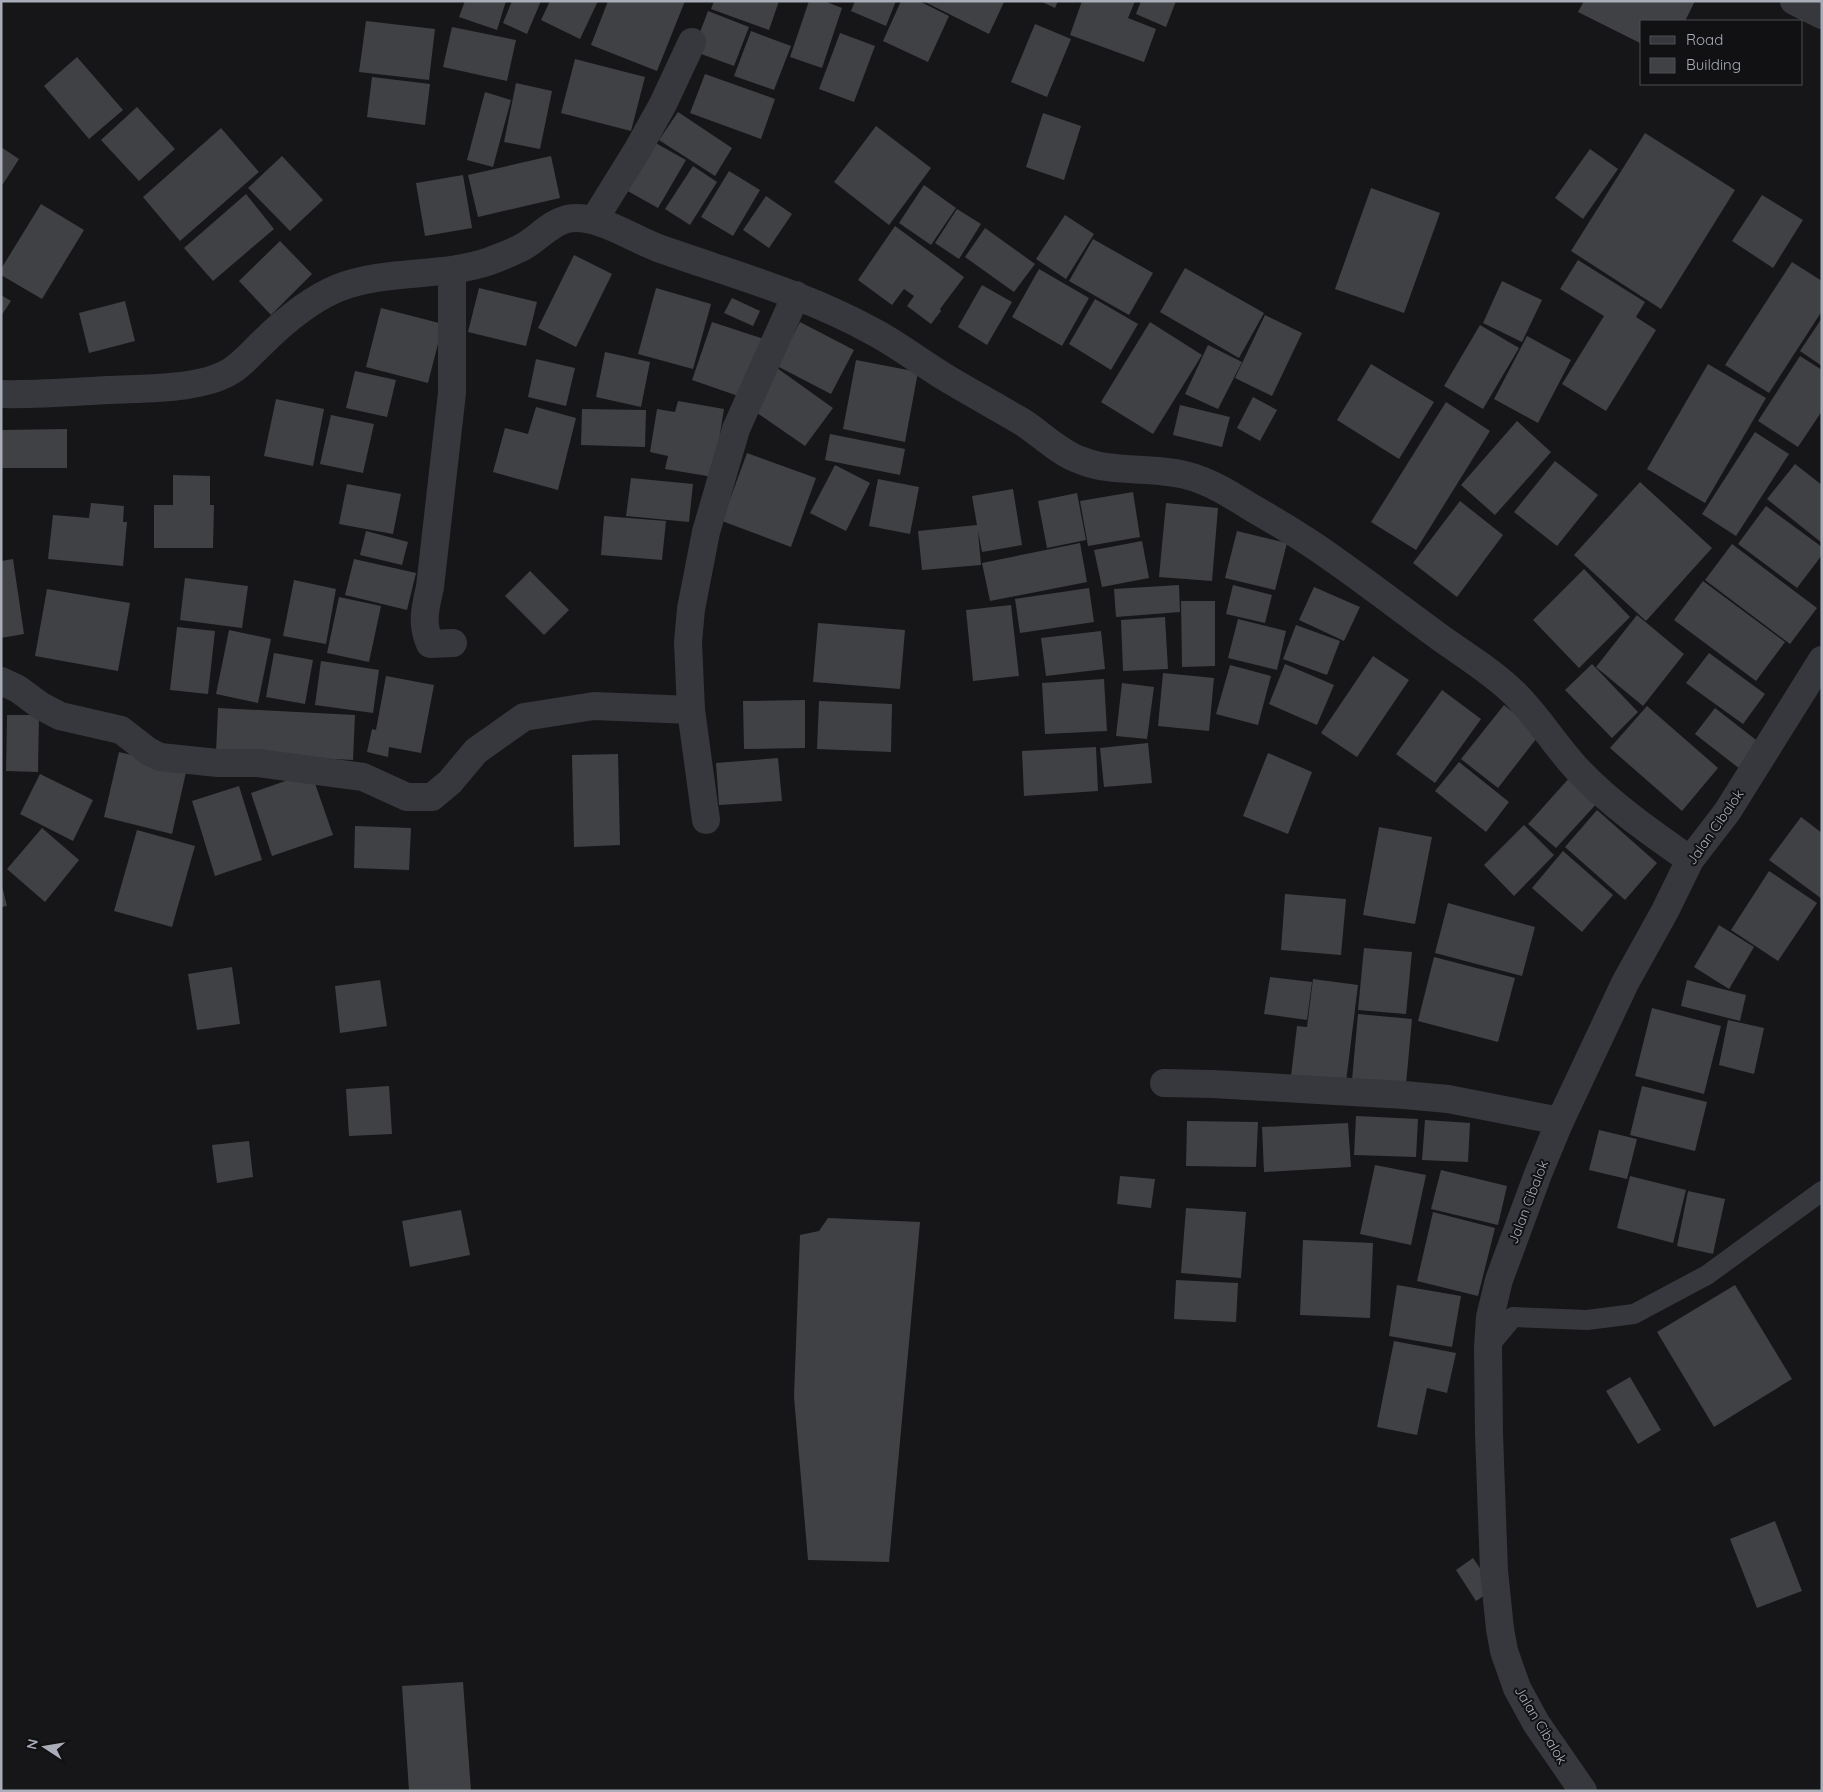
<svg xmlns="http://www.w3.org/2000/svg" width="1823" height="1792" font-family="Quicksand,sans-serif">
	<rect width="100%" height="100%" fill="#161618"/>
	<g fill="#404145">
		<path d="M465,1H506L497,30L459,17Z"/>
		<path d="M512,1H541L527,34L503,23Z"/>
		<path d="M550,1H598L580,39L541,20Z"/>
		<path d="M608,1H685L657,71L591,45Z"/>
		<path d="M714,1H779L769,30L711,9Z"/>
		<path d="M809,1H824L842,8L822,68L790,57Z"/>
		<path d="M855,1H896L886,26L851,11Z"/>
		<path d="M901,1H919L949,16L928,62L883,41Z"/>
		<path d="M923,1H1003L1004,2L989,34Z"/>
		<path d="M1040,1H1058L1055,8Z"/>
		<path d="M1082,1H1135L1128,18L1156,29L1144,62L1070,35Z"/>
		<path d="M1141,1H1176L1166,27L1136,14Z"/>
		<path d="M1584,1H1695L1685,21H1642V44L1578,12Z"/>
		<path d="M708,11L749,27L734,66L693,51Z"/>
		<path d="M366,21L435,29L429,80L359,72Z"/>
		<path d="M1035,24L1071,39L1047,97L1011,82Z"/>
		<path d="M452,27L516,40L507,81L443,67Z"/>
		<path d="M751,31L791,46L774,90L734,76Z"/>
		<path d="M840,33L875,46L854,102L819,89Z"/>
		<path d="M77,57L123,110L89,139L44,86Z"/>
		<path d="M575,59L645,77L631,131L561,113Z"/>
		<path d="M705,74L775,99L761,139L690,113Z"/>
		<path d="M372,77L430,84L425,125L367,117Z"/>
		<path d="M516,83L552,91L540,149L504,142Z"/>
		<path d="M485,92L511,100L493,167L467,160Z"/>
		<path d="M137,107L175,149L139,181L101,140Z"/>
		<path d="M678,112L732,148L715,176L659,140Z"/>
		<path d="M1043,113L1081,126L1064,180L1026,167Z"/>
		<path d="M876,126L931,168L889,225L834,182Z"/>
		<path d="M221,128L259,172L180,241L143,197Z"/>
		<path d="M1645,133L1735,190L1661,309L1571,251Z"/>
		<path d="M652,141L686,160L658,208L624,189Z"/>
		<path d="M1,147L19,159L3,184L1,183Z"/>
		<path d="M1590,149L1618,169L1583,219L1555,198Z"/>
		<path d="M282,156L323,200L290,231L248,188Z"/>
		<path d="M551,156L560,198L478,217L468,175Z"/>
		<path d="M693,166L717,182L690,225L665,209Z"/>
		<path d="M729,171L760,190L733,236L701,217Z"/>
		<path d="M463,175L472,228L425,236L416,183Z"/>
		<path d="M924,185L956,208L931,245L899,223Z"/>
		<path d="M1371,188L1440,213L1404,313L1335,289Z"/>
		<path d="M246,194L274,229L213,281L184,248Z"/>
		<path d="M1762,195L1803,220L1773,268L1732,241Z"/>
		<path d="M766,196L792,214L769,248L743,230Z"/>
		<path d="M41,204L84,230L42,299L1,275V269Z"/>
		<path d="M957,209L981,224L959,259L935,243Z"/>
		<path d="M1065,215L1094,234L1066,279L1036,259Z"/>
		<path d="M895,226L964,277L940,309L941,311L931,324L907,306L914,296L904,289L892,305L858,280Z"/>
		<path d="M985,228L1035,264L1014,292L965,257Z"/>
		<path d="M1093,239L1153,273L1129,315L1069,281Z"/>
		<path d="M280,241L312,274L271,315L239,281Z"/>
		<path d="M574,255L612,274L576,347L538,328Z"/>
		<path d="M1578,260L1645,302L1636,317L1656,330L1606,411L1562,384L1604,316L1560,289Z"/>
		<path d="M1792,262L1822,281V311L1769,393L1725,365Z"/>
		<path d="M1185,268L1264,313L1239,358L1160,312Z"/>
		<path d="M1039,269L1089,298L1062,346L1012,317Z"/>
		<path d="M1502,281L1542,300L1522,342L1483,323Z"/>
		<path d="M982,285L1012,302L987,345L958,327Z"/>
		<path d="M479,288L537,302L526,346L468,332Z"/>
		<path d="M656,288L711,304L693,369L638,354Z"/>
		<path d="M1,295L11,301L1,316Z"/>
		<path d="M732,298L760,311L753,326L724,313Z"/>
		<path d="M1095,299L1138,324L1111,370L1069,344Z"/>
		<path d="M125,301L135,341L89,353L79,313Z"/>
		<path d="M381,308L443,324L428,383L366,367Z"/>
		<path d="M1265,315L1302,333L1272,396L1235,378Z"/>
		<path d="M1822,318V366L1800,351Z"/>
		<path d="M712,322L764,339L744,398L692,380Z"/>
		<path d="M800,322L854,350L831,394L777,366Z"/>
		<path d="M1150,322L1202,355L1153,434L1101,402Z"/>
		<path d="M1480,325L1519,348L1483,409L1444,386Z"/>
		<path d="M1527,336L1571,360L1538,423L1494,399Z"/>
		<path d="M1208,345L1242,362L1218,409L1185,394Z"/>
		<path d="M605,352L650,362L641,407L596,397Z"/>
		<path d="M1800,356L1822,370V411L1798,447L1758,421Z"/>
		<path d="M536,359L575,368L566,406L528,397Z"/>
		<path d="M856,360L918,372L905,442L843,429Z"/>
		<path d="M1371,364L1434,402L1399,459L1337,420Z"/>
		<path d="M1708,364L1766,398L1705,503L1647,469Z"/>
		<path d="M777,368L833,408L805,446L750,408Z"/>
		<path d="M355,371L396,380L387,417L346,408Z"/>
		<path d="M1253,397L1277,410L1260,441L1237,428Z"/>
		<path d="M276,399L324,409L313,466L264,456Z"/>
		<path d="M678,401L724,409L713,477L665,469L668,456L650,452L657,409L675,412Z"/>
		<path d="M1446,402L1490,431L1416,550L1371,522Z"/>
		<path d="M1180,405L1230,417L1222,447L1173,435Z"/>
		<path d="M536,407L576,418L558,490L493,472L505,428L528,434Z"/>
		<path d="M582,409L646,410L645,447L581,445Z"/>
		<path d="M331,415L374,424L363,473L320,464Z"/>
		<path d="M1517,421L1551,452L1495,515L1461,485Z"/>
		<path d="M67,429V468H1V430Z"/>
		<path d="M1755,432L1789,454L1736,536L1702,514Z"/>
		<path d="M830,434L905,449L900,475L825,460Z"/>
		<path d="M747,453L816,478L791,547L722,521Z"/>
		<path d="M1555,461L1598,495L1557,546L1514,512Z"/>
		<path d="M1795,464L1822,485V543L1767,499Z"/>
		<path d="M835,465L870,483L846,531L810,513Z"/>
		<path d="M173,475L210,476V505H214L213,548H154V505H173Z"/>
		<path d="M631,478L693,484L689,522L626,516Z"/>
		<path d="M878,479L919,487L910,534L869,526Z"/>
		<path d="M1640,482L1712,548L1646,621L1574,555Z"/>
		<path d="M347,484L401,494L393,534L339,524Z"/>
		<path d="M1013,489L1022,545L982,552L978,531L981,565L922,570L918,531L977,525L972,496Z"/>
		<path d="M1133,492L1140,537L1088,546L1080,501Z"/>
		<path d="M1077,493L1086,540L1047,548L1038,501Z"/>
		<path d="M1460,501L1503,535L1457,597L1413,563Z"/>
		<path d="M91,503L124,506L123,522H127L123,566L48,559L53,515L89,518Z"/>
		<path d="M1166,503L1218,508L1212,581L1159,577Z"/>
		<path d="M1766,506L1822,547V555L1797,588L1738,544Z"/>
		<path d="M604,516L666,521L662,560L601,555Z"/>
		<path d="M366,531L408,542L402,565L360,555Z"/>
		<path d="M1237,531L1287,543L1275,590L1225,578Z"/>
		<path d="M1142,541L1149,578L1102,587L1094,550Z"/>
		<path d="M1080,543L1087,582L990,601L982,563Z"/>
		<path d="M1732,544L1817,608L1790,644L1705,580Z"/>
		<path d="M13,559L24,634L1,638V561Z"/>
		<path d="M354,559L416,573L407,610L345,595Z"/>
		<path d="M1584,569L1630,617L1579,668L1533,620Z"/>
		<path d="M530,571L569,610L544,635L505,596Z"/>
		<path d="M185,578L248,586L242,628L180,620Z"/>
		<path d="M294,580L336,589L326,644L283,636Z"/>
		<path d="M1703,581L1785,642L1756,681L1674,620Z"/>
		<path d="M1179,585L1180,612L1116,617L1114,589Z"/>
		<path d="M1233,585L1272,595L1265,623L1226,614Z"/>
		<path d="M1314,587L1360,607L1344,641L1299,620Z"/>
		<path d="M1089,588L1094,622L1020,633L1015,599Z"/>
		<path d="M47,589L130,603L118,671L35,656Z"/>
		<path d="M339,597L381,606L369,662L327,653Z"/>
		<path d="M1181,601H1215V666L1182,667Z"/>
		<path d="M1011,605L1019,676L973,681L966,610Z"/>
		<path d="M1637,615L1684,654L1643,706L1596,667Z"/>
		<path d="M1165,617L1168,669L1123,671L1121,620Z"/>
		<path d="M1238,619L1286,631L1277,670L1228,658Z"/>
		<path d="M818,623L905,630L900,689L813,682Z"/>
		<path d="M1296,625L1340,641L1327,675L1283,659Z"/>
		<path d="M177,627L215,631L208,694L170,690Z"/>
		<path d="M229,630L271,639L258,703L216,694Z"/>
		<path d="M1101,631L1105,669L1046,676L1041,638Z"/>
		<path d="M274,653L313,660L305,704L266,697Z"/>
		<path d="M1709,653L1765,694L1743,724L1686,683Z"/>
		<path d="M1373,656L1409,680L1357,757L1321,733Z"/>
		<path d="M321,661L379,670L373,713L315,705Z"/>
		<path d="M1285,664L1334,685L1317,725L1269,704Z"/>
		<path d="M1592,664L1638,712L1612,738L1565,690Z"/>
		<path d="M1230,665L1271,676L1258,725L1216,714Z"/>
		<path d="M1163,673L1214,678L1209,731L1158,726Z"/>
		<path d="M386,676L434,685L421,753L389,747L388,757L367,752L372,729L376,730Z"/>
		<path d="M1104,679L1107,731L1045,734L1042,683Z"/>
		<path d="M1122,683L1154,687L1147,739L1116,736Z"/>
		<path d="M1442,690L1481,719L1435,783L1396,754Z"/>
		<path d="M805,700V748L744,749L743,701Z"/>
		<path d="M819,701L892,704L891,752L817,749Z"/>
		<path d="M1504,705L1540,734L1498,788L1461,759Z"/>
		<path d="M1647,706L1718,768L1682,811L1610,748Z"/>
		<path d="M218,708L355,715L353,760L216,753Z"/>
		<path d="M1715,708L1760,743L1740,769L1695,734Z"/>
		<path d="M7,715H39L38,772L6,771Z"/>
		<path d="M1148,743L1152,783L1104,787L1100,748Z"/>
		<path d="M1096,747L1098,791L1024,796L1022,751Z"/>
		<path d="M119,752L187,768L172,834L104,817Z"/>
		<path d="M1268,753L1312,772L1288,834L1243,816Z"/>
		<path d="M618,754L620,845L574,847L572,755Z"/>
		<path d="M778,758L782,801L719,805L716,763Z"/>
		<path d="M1459,762L1509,802L1486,832L1435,791Z"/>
		<path d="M311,772L333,835L272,856L251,793Z"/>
		<path d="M40,774L93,800L73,841L20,814Z"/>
		<path d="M1571,776L1599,801L1556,848L1528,824Z"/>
		<path d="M239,786L262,860L215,876L192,801Z"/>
		<path d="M1597,810L1657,863L1625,900L1565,847Z"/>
		<path d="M1801,817L1822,833V899L1769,860Z"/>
		<path d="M1524,825L1554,855L1514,896L1484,865Z"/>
		<path d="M355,826L411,828L409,870L354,868Z"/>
		<path d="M1379,827L1432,837L1415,924L1363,915Z"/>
		<path d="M42,828L79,860L45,902L7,869Z"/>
		<path d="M137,830L195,846L172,927L114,911Z"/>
		<path d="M1563,851L1613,895L1582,932L1532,888Z"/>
		<path d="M1769,871L1817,903L1778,961L1731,930Z"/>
		<path d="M1,882L7,906L1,907Z"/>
		<path d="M1285,894L1346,899L1341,955L1281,950Z"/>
		<path d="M1448,903L1535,927L1522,976L1435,953Z"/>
		<path d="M1719,925L1754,947L1729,989L1694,967Z"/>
		<path d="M1364,948L1412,952L1406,1014L1358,1010Z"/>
		<path d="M1434,957L1515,978L1498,1042L1418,1021Z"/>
		<path d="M232,967L240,1024L197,1030L188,974Z"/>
		<path d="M1270,977L1312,982L1307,1020L1264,1014Z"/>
		<path d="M1313,979L1358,985L1346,1082L1291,1076L1297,1026L1307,1027Z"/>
		<path d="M380,980L387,1026L340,1033L335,986Z"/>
		<path d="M1687,980L1746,995L1740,1021L1681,1006Z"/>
		<path d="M1652,1008L1721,1026L1704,1094L1635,1076Z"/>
		<path d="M1358,1014L1412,1019L1406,1084L1352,1080Z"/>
		<path d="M1728,1020L1764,1028L1754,1074L1719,1065Z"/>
		<path d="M389,1086L392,1134L349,1136L346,1089Z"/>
		<path d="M1642,1086L1707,1102L1695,1151L1630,1135Z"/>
		<path d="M1356,1116L1418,1119L1416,1157L1354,1155Z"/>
		<path d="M1425,1120L1470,1123L1468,1162L1422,1160Z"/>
		<path d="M1187,1121L1258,1122L1256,1167L1186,1166Z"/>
		<path d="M1348,1123L1351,1167L1264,1172L1262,1127Z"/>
		<path d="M1599,1130L1637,1139L1627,1179L1589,1170Z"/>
		<path d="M249,1141L253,1177L217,1183L212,1145Z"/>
		<path d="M1375,1165L1426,1175L1411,1245L1360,1234Z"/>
		<path d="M1441,1170L1507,1186L1498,1225L1431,1209Z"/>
		<path d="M1120,1176L1155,1179L1151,1208L1117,1204Z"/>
		<path d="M1630,1176L1686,1190L1673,1243L1617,1228Z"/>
		<path d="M1688,1191L1725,1199L1713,1254L1677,1246Z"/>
		<path d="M1186,1208L1246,1212L1241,1278L1181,1273Z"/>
		<path d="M461,1210L470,1255L410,1267L402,1221Z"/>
		<path d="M1433,1212L1495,1228L1478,1296L1417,1281Z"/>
		<path d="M828,1218L920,1222L889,1562L808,1560L794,1397L800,1235L819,1231Z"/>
		<path d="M1303,1240L1373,1243L1370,1318L1300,1315Z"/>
		<path d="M1176,1280L1238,1283L1236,1322L1174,1319Z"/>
		<path d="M1397,1285L1461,1296L1452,1347L1389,1336Z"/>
		<path d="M1735,1285L1792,1379L1714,1427L1657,1332Z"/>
		<path d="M1394,1341L1456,1353L1447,1393L1427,1388L1417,1435L1377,1427Z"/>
		<path d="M1630,1377L1661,1430L1638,1444L1606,1391Z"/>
		<path d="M1775,1521L1802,1591L1757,1608L1730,1539Z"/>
		<path d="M1473,1558L1494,1589L1476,1601L1456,1570Z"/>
		<path d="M463,1682L471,1791H409L402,1686Z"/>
	</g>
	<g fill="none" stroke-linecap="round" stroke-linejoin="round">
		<path stroke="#37383d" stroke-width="20" d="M1488,1347L1513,1317L1587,1320L1634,1314L1707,1275L1822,1191"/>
		<g stroke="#37383d" stroke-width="28">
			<path d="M1794,1L1822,15"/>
			<path d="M594,220L638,149L663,104L692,42"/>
			<path d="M452,271V393L430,587C425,609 421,623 430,644L453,643"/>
			<path d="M1,394C37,395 72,392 108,390C144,388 201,390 231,371C242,364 251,354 260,345C282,323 309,300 338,288C387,269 441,278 490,261C502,256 515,252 526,245C539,237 551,223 567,219C596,213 631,238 658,248C731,274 806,294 874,332C900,346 923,364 948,379C973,394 999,408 1024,423C1042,435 1060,453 1080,460C1114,474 1150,466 1185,475C1210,481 1233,496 1254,509C1282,525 1310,542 1336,561C1370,585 1404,611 1438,636C1464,655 1492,671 1515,694C1538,717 1555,745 1577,769C1610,804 1650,832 1690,860"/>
			<path d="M1,681L18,689L41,706L60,716L121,730L148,751L160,757L218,763H258L363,777L407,797H432L450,782L476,751L524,717L594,706L691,710"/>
			<path d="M706,820L691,710L688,642L691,609L706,532L736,429L796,295"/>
			<path d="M1164,1083L1213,1084L1404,1095L1448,1099L1560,1121"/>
			<path d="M1583,1791L1536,1723L1517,1688L1504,1651L1500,1629L1494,1571L1489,1434L1488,1347L1490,1317L1499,1280L1538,1174L1560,1121L1625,983L1665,911L1690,860L1727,812L1822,660"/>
		</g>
	</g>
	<g text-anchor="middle" stroke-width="4" stroke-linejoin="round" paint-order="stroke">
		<g font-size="14" fill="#a8adb8" stroke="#111113">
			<text transform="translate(1715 827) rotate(-55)" y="5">Jalan Cibalok</text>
			<text transform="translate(1528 1202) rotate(-69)" y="5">Jalan Cibalok</text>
			<text transform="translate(1541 1725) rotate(59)" y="5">Jalan Cibalok</text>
		</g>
	</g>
	<rect width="1823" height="1792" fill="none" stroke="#a8adb8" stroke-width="5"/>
	<rect x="1640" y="20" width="162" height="65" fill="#111113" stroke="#4d4f55"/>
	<rect x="1650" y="36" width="25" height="8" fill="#37383d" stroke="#4d4f55"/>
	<text x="1686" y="45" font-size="15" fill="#a8adb8">Road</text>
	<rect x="1650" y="58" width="25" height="15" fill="#404145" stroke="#4d4f55"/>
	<text x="1686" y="70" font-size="15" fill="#a8adb8">Building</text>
	<g transform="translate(45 1747) rotate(282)" stroke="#111113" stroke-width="4" paint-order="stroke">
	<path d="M0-4L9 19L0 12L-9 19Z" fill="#a8adb8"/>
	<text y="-8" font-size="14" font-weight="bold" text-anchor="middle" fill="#a8adb8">N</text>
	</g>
</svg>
